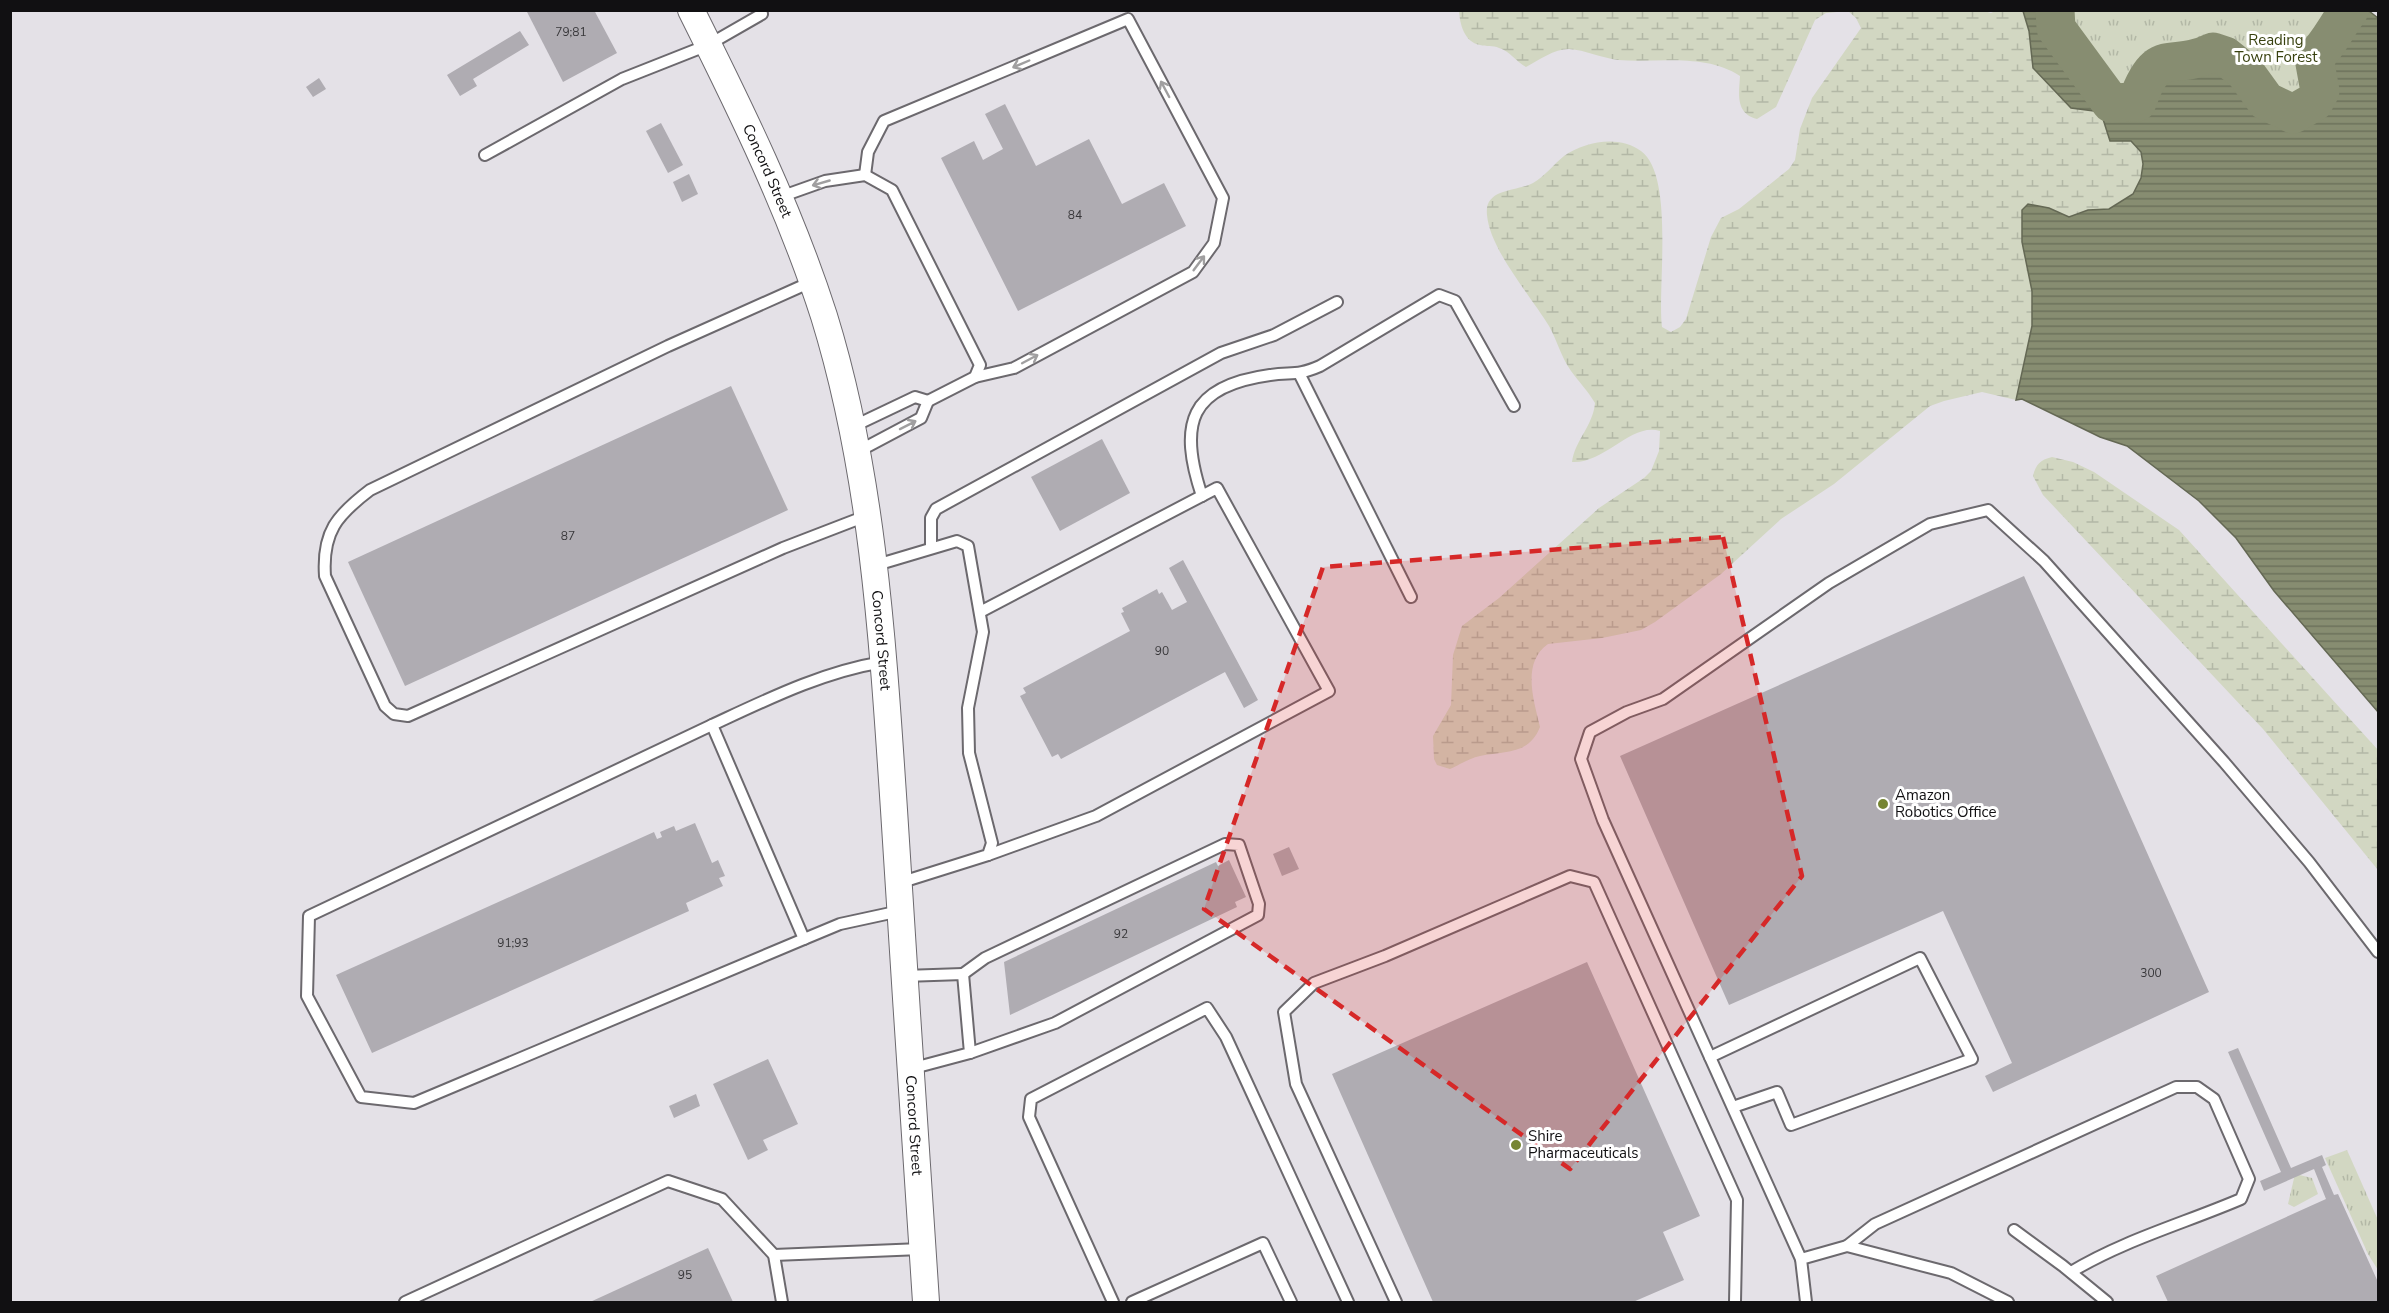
<svg xmlns="http://www.w3.org/2000/svg" width="2389" height="1313" font-family="'Nunito Sans',sans-serif">
	<defs>
		<pattern id="wetland-marsh" width="20" height="14" patternUnits="userSpaceOnUse" patternTransform="scale(1.5)"><rect width="20" height="14" fill="#d2d7c2"/><path d="M1 5h8M5 5V1M11 12h8M15 12V8" fill="none" stroke="#b3b8a6"/></pattern>
		<pattern id="park-tufts" width="24" height="20" patternUnits="userSpaceOnUse" patternTransform="scale(1.5)"><rect width="24" height="20" fill="#d2d7c2"/><path d="M3 7l-1-3M5 7V3M7 7l1-3M15 17l-1-3M17 17v-4M19 17l1-3" fill="none" stroke="#b3b8a6"/></pattern>
		<pattern id="water-rules" width="6" height="5" patternUnits="userSpaceOnUse" patternTransform="scale(1.5)"><rect width="6" height="5" fill="#878d71"/><path d="M0 2.5h6" fill="none" stroke="#6d725b"/></pattern>
	</defs>
	<rect width="100%" height="100%" fill="#e4e1e7"/>
	<g fill="url(#wetland-marsh)">
		<path d="M1981,10L1991,13L1995,11H2023L2029,31L2033,68L2071,108L2094,111L2103,119L2110,141H2131L2141,152L2143,164L2141,178L2133,194L2109,209L2088,210L2069,217L2049,208L2028,204L2022,210V242L2032,291V326L2016,400L1982,392L1944,401L1930,406L1834,484L1781,519L1721,574L1655,622L1641,630L1602,638L1548,644C1521,663 1534,701 1540,727C1529,755 1505,751 1480,756C1470,758 1459,765 1450,769L1437,765L1434,759L1433,736L1451,705L1453,655L1462,626L1499,598L1599,508L1644,478L1651,471L1659,451L1660,431C1631,422 1605,464 1572,462C1575,440 1593,426 1595,403C1588,391 1579,382 1571,371C1561,357 1557,340 1549,326C1531,296 1490,250 1487,215C1484,188 1516,192 1533,183C1545,176 1554,164 1564,156C1586,141 1619,135 1641,151C1675,176 1657,288 1662,327L1671,332L1680,327L1686,319L1711,237L1721,218L1739,209L1789,169L1795,160L1800,129L1812,98L1861,28L1856,18L1848,11L1826,13L1815,20L1776,107L1757,119C1735,113 1739,94 1740,76C1705,53 1658,63 1618,60C1602,58 1585,50 1569,49C1554,49 1539,60 1526,67C1516,62 1510,51 1499,48C1493,45 1486,47 1480,45C1464,42 1460,24 1459,11Z"/>
		<path d="M2052,457L2073,462L2094,472L2179,530L2378,750V870L2263,729L2043,495L2033,476C2036,464 2040,460 2052,457Z"/>
	</g>
	<g fill="url(#park-tufts)">
		<path d="M2055,11H2349C2336,27 2329,44 2314,58L2320,91L2314,102L2293,114L2266,101L2245,72L2213,52L2197,59L2182,60L2146,76L2137,102L2111,103L2056,28Z"/>
		<path d="M2347,1150L2378,1220V1270L2368,1254L2325,1158Z"/>
		<path d="M2295,1174L2312,1178L2318,1194L2294,1207L2288,1204Z"/>
	</g>
	<path fill="url(#water-rules)" stroke="#646854" stroke-width="1.5" d="M2023,11H2055L2056,28L2111,103L2136,101C2159,42 2169,73 2213,52L2225,56L2245,72L2266,101L2293,114L2314,102L2320,91L2314,58C2329,44 2336,27 2349,11H2369L2378,18V712L2274,591L2236,538L2199,501L2127,446L2100,437L2022,399L2016,400L2032,326V291L2022,242V210L2028,204L2049,208L2069,217L2088,210L2109,209L2133,194L2141,178L2143,164L2141,152L2131,141H2110L2103,119L2094,111L2071,108L2033,68L2029,31Z"/>
	<g fill="none" stroke-linecap="round" stroke-linejoin="round">
		<path stroke="#878d71" stroke-width="39" d="M2055,10L2056,28L2111,103L2137,102C2158,43 2170,73 2213,52L2225,56L2245,72L2266,101L2293,114L2314,102L2320,91L2314,58C2329,44 2336,27 2349,10"/>
	</g>
	<g fill="#afacb2">
		<path d="M526,10H594L617,53L563,82Z"/>
		<path d="M520,31L529,45L473,79L477,86L460,96L447,75Z"/>
		<path d="M319,78L326,89L313,97L306,87Z"/>
		<path d="M1005,104L1036,166L1089,139L1122,204L1164,183L1186,226L1018,311L941,158L974,141L983,160L1003,149L985,114Z"/>
		<path d="M661,123L683,165L668,173L646,131Z"/>
		<path d="M689,174L698,194L682,202L673,182Z"/>
		<path d="M731,386L788,510L405,686L348,562Z"/>
		<path d="M1102,439L1130,493L1060,531L1031,477Z"/>
		<path d="M1183,560L1258,700L1244,708L1225,672L1061,759L1058,754L1052,757L1020,696L1026,693L1023,688L1130,631L1121,613L1124,612L1122,608L1157,589L1159,594L1162,592L1172,610L1187,602L1169,568Z"/>
		<path d="M2024,576L2209,992L1993,1092L1985,1076L2012,1063L1943,911L1729,1005L1620,756Z"/>
		<path d="M695,823L712,863L718,860L725,876L719,878L723,886L686,903L689,911L372,1053L336,975L654,832L657,839L662,837L660,832L674,826L676,831Z"/>
		<path d="M1289,847L1299,869L1282,876L1273,854Z"/>
		<path d="M1229,860L1246,897L1235,902L1237,907L1010,1015L1004,962L1216,862L1218,866Z"/>
		<path d="M1587,962L1700,1216L1663,1232L1684,1280L1633,1302H1433L1332,1074Z"/>
		<path d="M2238,1048L2291,1168L2322,1155L2326,1165L2322,1167L2334,1195L2338,1194L2378,1282V1302H2168L2156,1276L2326,1199L2314,1169L2264,1191L2260,1181L2281,1172L2228,1052Z"/>
		<path d="M768,1059L798,1124L763,1140L768,1150L748,1160L713,1084Z"/>
		<path d="M696,1094L700,1106L674,1118L669,1106Z"/>
		<path d="M708,1248L733,1302H590Z"/>
	</g>
	<g fill="none" stroke-linecap="round" stroke-linejoin="round">
		<defs>
			<g id="service">
				<path d="M485,155L622,79L708,45L762,14L760,10"/>
				<path d="M865,175L868,152L884,121L1128,19L1223,198L1214,243L1193,272L1014,368L975,377"/>
				<path d="M780,197L825,181L865,175L892,190L980,365L975,377L928,401"/>
				<path d="M811,282L668,346L370,490C337,515 322,532 325,576L385,706L394,714L408,716L783,548L866,516"/>
				<path d="M1300,375L1411,597"/>
				<path d="M852,427L915,397L928,401L921,418L857,452"/>
				<path d="M1202,496C1178,424 1189,386 1270,375C1293,372 1297,376 1320,366L1439,295L1455,301L1514,406"/>
				<path d="M931,548V518L936,509L1221,353L1274,335L1337,302"/>
				<path d="M873,566L957,541L968,546L983,632L968,708L969,753L992,843L988,855L899,883"/>
				<path d="M980,612L1217,488L1329,691L1096,816L988,855"/>
				<path d="M883,662C822,672 768,699 712,725L804,939L840,924L900,911"/>
				<path d="M712,725L309,916L307,996L361,1097L414,1103L804,939"/>
				<path d="M963,974L985,958L1225,844L1239,845L1259,904L1258,915L1055,1023L970,1053"/>
				<path d="M904,976L963,974L970,1053L910,1069"/>
				<path d="M1710,1057L1920,958L1972,1059L1791,1125L1777,1092L1733,1107"/>
				<path d="M2014,1230L2063,1266L2107,1302"/>
				<path d="M1847,1246L1875,1224L2176,1087H2197L2214,1099L2249,1179L2241,1199C2185,1223 2124,1240 2071,1272"/>
				<path d="M774,1255L921,1249"/>
				<path d="M1801,1259L1603,820L1581,759L1590,732L1627,712L1663,699L1829,583L1930,524L1988,510L2044,561L2224,762L2309,862L2378,952"/>
				<path d="M405,1302L668,1181L722,1199L774,1255L782,1302"/>
				<path d="M1113,1302L1029,1117L1031,1099L1207,1008L1226,1037L1348,1302"/>
				<path d="M1132,1302L1263,1243L1291,1302"/>
				<path d="M1396,1302L1296,1084L1284,1012L1314,983L1385,956L1570,876L1594,882L1737,1200L1735,1302"/>
				<path d="M1806,1302L1801,1259L1847,1246L1951,1273L2008,1302"/>
			</g>
			<g id="tertiary">
				<path id="s1" d="M691,10C741,110 790,210 824,316C873,474 883,645 894,810C905,974 914,1138 926,1302"/>
			</g>
		</defs>
		<use href="#service" stroke="#6c696e" stroke-width="14"/>
		<use href="#tertiary" stroke="#6c696e" stroke-width="28"/>
		<use href="#service" stroke="#fff" stroke-width="10"/>
		<use href="#tertiary" stroke="#fff" stroke-width="26"/>
	</g>
	<defs><path id="oneway-shaft" d="M-6 0H5M1.5-3L5.5 0L1.5 3" fill="none" stroke-width="1.6" stroke-linecap="round" stroke-linejoin="round" transform="scale(1.5)"/></defs>
	<g stroke="#a09fa0">
		<use href="#oneway-shaft" transform="translate(1021 64) rotate(157)"/>
		<use href="#oneway-shaft" transform="translate(1165 89) rotate(-118)"/>
		<use href="#oneway-shaft" transform="translate(821 183) rotate(164)"/>
		<use href="#oneway-shaft" transform="translate(1199 263) rotate(-53)"/>
		<use href="#oneway-shaft" transform="translate(1030 359) rotate(-28)"/>
		<use href="#oneway-shaft" transform="translate(908 425) rotate(-27)"/>
	</g>
	<path fill="#d62828" fill-opacity="0.2" stroke="#d62828" stroke-width="4.5" stroke-dasharray="12 8" stroke-linejoin="round" d="M1723,537L1802,876L1570,1169L1204,909L1323,567Z"/>
	<g fill="#768533" stroke="#fff" stroke-width="2">
		<circle cx="1883" cy="804" r="6"/>
		<circle cx="1516" cy="1145" r="6"/>
	</g>
	<g text-anchor="middle" stroke-width="6" stroke-linejoin="round" paint-order="stroke">
		<g font-size="12" fill="#38373a">
			<text x="571" y="36">79;81</text>
			<text x="1075" y="219">84</text>
			<text x="568" y="540">87</text>
			<text x="1162" y="655">90</text>
			<text x="1121" y="938">92</text>
			<text x="513" y="947">91;93</text>
			<text x="2151" y="977">300</text>
			<text x="685" y="1279">95</text>
		</g>
		<g font-size="15" fill="#38410f" stroke="#fff">
			<text x="2276" y="45">Reading<tspan x="2276" dy="17">Town Forest</tspan></text>
		</g>
		<g font-size="15" fill="#111012" stroke="#fff">
			<text dy="5" stroke="none"><textPath href="#s1" startOffset="178">Concord Street</textPath></text>
			<text dy="5" stroke="none"><textPath href="#s1" startOffset="664">Concord Street</textPath></text>
			<text dy="5" stroke="none"><textPath href="#s1" startOffset="1150">Concord Street</textPath></text>
		</g>
		<g font-size="15" fill="#111012" stroke="#fff" text-anchor="start">
			<text x="1895" y="800">Amazon<tspan x="1895" dy="17">Robotics Office</tspan></text>
			<text x="1528" y="1141">Shire<tspan x="1528" dy="17">Pharmaceuticals</tspan></text>
		</g>
	</g>
	<rect width="2389" height="1313" fill="none" stroke="#111012" stroke-width="24"/>
</svg>
